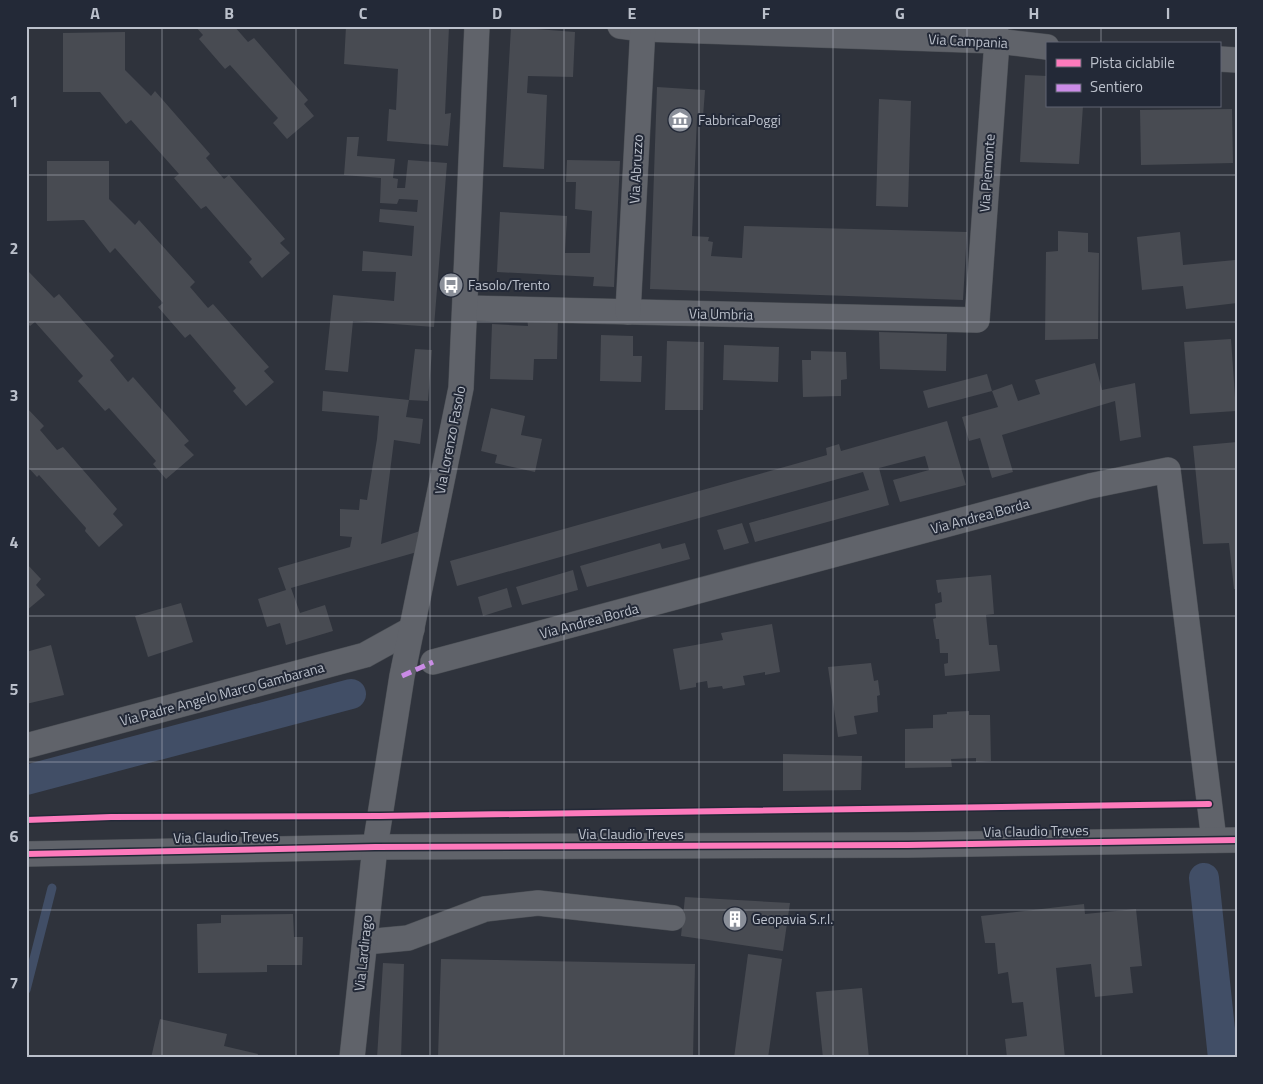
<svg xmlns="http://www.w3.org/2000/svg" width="1263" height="1084" font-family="'Titillium Web',sans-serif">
	<rect width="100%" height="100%" fill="#2f333c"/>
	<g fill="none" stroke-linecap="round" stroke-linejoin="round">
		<path stroke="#414e66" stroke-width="9" d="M26,990L52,888"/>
		<g stroke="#414e66" stroke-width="30">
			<path d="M26,780L351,694"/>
			<path d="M1204,878L1223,1058"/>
		</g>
	</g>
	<g fill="#484b52">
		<path d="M195,26H234L248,42L254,38L308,100L304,104L314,116L287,139L273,123L278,118L230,65L225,69L199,39L203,35Z"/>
		<path d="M346,26L449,27L445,114L451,113L448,146L387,141L389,109L396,110L398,69L344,64Z"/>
		<path d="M511,27L575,32L573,77L528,76L527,93L547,95L544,169L503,167Z"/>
		<path d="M125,32V70L151,96L155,91L210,154L206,158L224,179L229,175L285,239L280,243L290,253L262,278L249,262L252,259L206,206L201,209L174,178L179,174L131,120L126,124L100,92H63V33Z"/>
		<path d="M1025,75L1047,76V106H1083L1079,164L1020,162Z"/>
		<path d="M657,87L705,90L703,117H697L692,236L709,237L708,241L713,242L711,256L742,258L744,226L967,232L963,300L650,289Z"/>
		<path d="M879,99L911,101L908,207L876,206Z"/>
		<path d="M1232,109L1233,163L1141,165L1140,110Z"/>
		<path d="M347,137H359L357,156L395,159L393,178L398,179L397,188H405L408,160L447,163L434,327L353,321L348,372L325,370L333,295L394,301L396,272L362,271L363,251L412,256L414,226L379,222L380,209L417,212L418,200L399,199L397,204L380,203L381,178L344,175Z"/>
		<path d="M567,160L620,161L614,287L593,286L594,277L497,272L500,212L567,216L565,253H590L592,211L575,209L576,182H566Z"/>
		<path d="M47,161H109V199L135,225L139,220L195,282L190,287L208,308L213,304L269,367L264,371L274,382L246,406L233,391L236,388L190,334L185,338L158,307L163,303L115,248L110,253L84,220L47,221Z"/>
		<path d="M1058,231L1088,233V252L1099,253L1098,339L1045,340L1046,252L1058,251Z"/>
		<path d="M1180,232L1183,265L1235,260L1237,303L1186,309L1183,286L1142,290L1137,237Z"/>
		<path d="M26,234H29V272L54,298L59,294L114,356L110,360L128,382L133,377L189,441L184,445L194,455L166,479L153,464L156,461L109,408L105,411L78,381L83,376L35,322L30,326L26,322Z"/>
		<path d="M527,317H558L557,359H534L533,380L490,379L492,324L528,326Z"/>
		<path d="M879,332L947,334L946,371L880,369Z"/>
		<path d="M601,335L633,336V356H642L641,382L600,381Z"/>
		<path d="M1231,339L1236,411L1190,414L1184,342Z"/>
		<path d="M667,341L704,342L703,410H665Z"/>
		<path d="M724,345L779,347L778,382L723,380Z"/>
		<path d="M415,349L432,350L428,401L409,400L406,417L423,419L420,444L394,440L381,544L420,531L417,552L291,588L300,613L325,605L333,631L286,645L280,623L267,627L258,599L286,590L278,568L350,547L352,537L340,536V509L359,510L360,499L367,500L377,439L379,416L322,411L323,391L409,400Z"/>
		<path d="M811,351L846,352L847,379L841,380V396L803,397L802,360H811Z"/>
		<path d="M1095,363L1102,390L1135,383L1141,437L1120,441L1115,401L1002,435L1013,472L992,478L980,438L969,441L962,417L998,407L992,391L1012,384L1018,401L1040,394L1035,380Z"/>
		<path d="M987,374L992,391L928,408L923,391Z"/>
		<path d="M26,407L44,426L40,430L57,450L63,447L117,509L113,514L123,525L99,547L85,531L86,528L39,475L37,477L26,465Z"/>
		<path d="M491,408L525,416L521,435L542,439L535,472L495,463L497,455L481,451Z"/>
		<path d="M947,421L966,485L900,502L893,480L929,470L925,456L879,468L889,505L755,542L749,523L869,490L863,472L457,586L450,561L827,455L826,448L839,444L841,451Z"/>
		<path d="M1237,442V589H1234L1229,543L1203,544L1193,446Z"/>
		<path d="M742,523L749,543L724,550L717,530Z"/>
		<path d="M660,543L662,549L685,543L690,559L587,587L580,566Z"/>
		<path d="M26,563L41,579L36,585L45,595L26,611Z"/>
		<path d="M573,570L578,590L522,605L516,587Z"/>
		<path d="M991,575L994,614L986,615L989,645H997L1000,671L945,676L944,664L948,663V653H940L939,639H936L933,619L936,618L935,604L942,602L941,592L938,593L936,580Z"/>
		<path d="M507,588L512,607L483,616L478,597Z"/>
		<path d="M181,603L193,642L148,657L135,616Z"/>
		<path d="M772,624L780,672L765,675V672L743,676L745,685L723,689L722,686L708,688L707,681L696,683V687L680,690L673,649L723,640L721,633Z"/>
		<path d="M51,645L64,695L26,704V652Z"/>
		<path d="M871,663L874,681L878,680L880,695L877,696L878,712L854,716L857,734L838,737L828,667Z"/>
		<path d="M969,711V715H990L991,761L976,762V758L951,759L952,767L905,768V729L933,728V715L947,714V712Z"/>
		<path d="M783,754L862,756L861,790L783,791Z"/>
		<path d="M685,897L790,903L783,951L681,936Z"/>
		<path d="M1084,904L1085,914L1136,909L1142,966L1130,967L1133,993L1095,997L1091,964L1056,968L1065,1058H1007L1005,1039L1027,1036L1023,1002L1012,1003L1008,972L998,974L995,943H985L981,916Z"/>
		<path d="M293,914L294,937H303L302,965H267V972L198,973L197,924L221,923V915Z"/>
		<path d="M748,954L782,959L768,1058H734Z"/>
		<path d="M441,959L695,964L693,1058H438Z"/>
		<path d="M383,963L404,964L401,1058H377Z"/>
		<path d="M862,988L869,1058H823L816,992Z"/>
		<path d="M160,1019L227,1034L224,1046L258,1054L257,1058H151Z"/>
	</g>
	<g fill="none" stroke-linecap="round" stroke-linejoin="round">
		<defs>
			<g id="street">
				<path d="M620,26L643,29L997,41L1047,47"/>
				<path d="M1219,59L1237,60"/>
				<path d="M465,308L977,320L997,41L995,26"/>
				<path d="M628,312L643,26"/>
				<path d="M433,662L1090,486L1168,470L1214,840"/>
				<path d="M26,746L365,655L412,629"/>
				<path d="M26,854L375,847L908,845L1237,840"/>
				<path d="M365,942L408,938L485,909L538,903L673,918"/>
				<path d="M352,1058L375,847L402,676L461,388L477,26"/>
			</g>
		</defs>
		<use href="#street" stroke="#4b4f55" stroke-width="26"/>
		<use href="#street" stroke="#60636a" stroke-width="25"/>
		<path stroke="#ca8be6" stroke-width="5" stroke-dasharray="10 5" stroke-linecap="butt" d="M402,676L433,662"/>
		<defs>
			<g id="cycleway">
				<path d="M26,820L111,817L380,816L1209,804"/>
				<path d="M26,854L375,847L908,845L1237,840"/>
			</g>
		</defs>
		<use href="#cycleway" stroke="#232937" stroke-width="9"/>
		<use href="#cycleway" stroke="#fd7abc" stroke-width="6"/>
	</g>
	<path fill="none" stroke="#bbc0cb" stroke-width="1" stroke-opacity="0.55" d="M162,26V1058M296,26V1058M430,26V1058M564,26V1058M699,26V1058M833,26V1058M967,26V1058M1101,26V44M1101,106V1058M26,175H1237M26,322H1237M26,469H1237M26,616H1237M26,762H1237M26,910H1237"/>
	<defs>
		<symbol id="museum-disc" viewBox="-11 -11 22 22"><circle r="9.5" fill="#8a8f99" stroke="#232937"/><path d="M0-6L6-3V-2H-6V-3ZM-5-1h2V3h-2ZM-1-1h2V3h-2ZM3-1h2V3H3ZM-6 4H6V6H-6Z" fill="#fff"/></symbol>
		<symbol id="bus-disc" viewBox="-11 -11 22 22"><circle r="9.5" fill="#8a8f99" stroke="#232937"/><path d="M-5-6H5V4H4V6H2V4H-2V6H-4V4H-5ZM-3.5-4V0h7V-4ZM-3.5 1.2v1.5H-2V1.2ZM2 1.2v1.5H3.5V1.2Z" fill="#fff"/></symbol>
		<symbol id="building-disc" viewBox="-11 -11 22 22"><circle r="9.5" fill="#8a8f99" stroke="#232937"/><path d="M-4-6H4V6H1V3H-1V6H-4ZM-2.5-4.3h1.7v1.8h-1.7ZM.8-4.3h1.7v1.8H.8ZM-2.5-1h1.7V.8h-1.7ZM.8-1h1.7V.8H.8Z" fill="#fff"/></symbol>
	</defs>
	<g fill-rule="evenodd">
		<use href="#museum-disc" x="666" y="106" width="28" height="28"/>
		<use href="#bus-disc" x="437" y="271" width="28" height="28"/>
		<use href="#building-disc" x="721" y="905" width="28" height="28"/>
	</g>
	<g text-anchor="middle" stroke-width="4" stroke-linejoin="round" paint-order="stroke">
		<g font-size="14" fill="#bbc0cb" stroke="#232937">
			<text transform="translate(968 41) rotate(3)" y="5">Via Campania</text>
			<text transform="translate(636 169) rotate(-87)" y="5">Via Abruzzo</text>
			<text transform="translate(987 173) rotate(-86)" y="5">Via Piemonte</text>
			<text transform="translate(721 314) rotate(1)" y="5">Via Umbria</text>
			<text transform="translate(450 440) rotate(-79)" y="5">Via Lorenzo Fasolo</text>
			<text transform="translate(980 516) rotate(-15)" y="5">Via Andrea Borda</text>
			<text transform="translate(589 621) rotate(-15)" y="5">Via Andrea Borda</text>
			<text transform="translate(222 694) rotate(-15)" y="5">Via Padre Angelo Marco Gambarana</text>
			<text transform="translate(1036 831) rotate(-1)" y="5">Via Claudio Treves</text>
			<text x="631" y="839">Via Claudio Treves</text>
			<text transform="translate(226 837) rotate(-1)" y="5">Via Claudio Treves</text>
			<text transform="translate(363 953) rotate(-84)" y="5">Via Lardirago</text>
		</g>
		<g font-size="14" fill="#bbc0cb" stroke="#232937" text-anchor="start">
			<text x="698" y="125">FabbricaPoggi</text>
			<text x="468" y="290">Fasolo/Trento</text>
			<text x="752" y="924">Geopavia S.r.l.</text>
		</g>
	</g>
	<rect width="1263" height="1084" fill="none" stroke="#232937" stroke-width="55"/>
	<rect x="1046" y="42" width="175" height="65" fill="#232937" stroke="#606572"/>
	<rect x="1056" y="59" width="25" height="8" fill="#fd7abc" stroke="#606572"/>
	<text x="1090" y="68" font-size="15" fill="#bbc0cb">Pista ciclabile</text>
	<rect x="1056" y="84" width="25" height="8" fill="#ca8be6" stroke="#606572"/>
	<text x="1090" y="92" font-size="15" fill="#bbc0cb">Sentiero</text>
	<rect x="28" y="28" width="1208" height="1028" fill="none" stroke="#bbc0cb" stroke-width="2"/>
	<g font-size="16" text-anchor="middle" font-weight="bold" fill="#bbc0cb">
		<text x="95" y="19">A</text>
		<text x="229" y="19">B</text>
		<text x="363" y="19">C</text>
		<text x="497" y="19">D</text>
		<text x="632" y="19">E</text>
		<text x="766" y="19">F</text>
		<text x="900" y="19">G</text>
		<text x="1034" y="19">H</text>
		<text x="1168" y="19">I</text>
		<text x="14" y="107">1</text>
		<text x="14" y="254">2</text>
		<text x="14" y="401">3</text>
		<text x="14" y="548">4</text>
		<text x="14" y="695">5</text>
		<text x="14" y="842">6</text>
		<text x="14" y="989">7</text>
	</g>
</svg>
